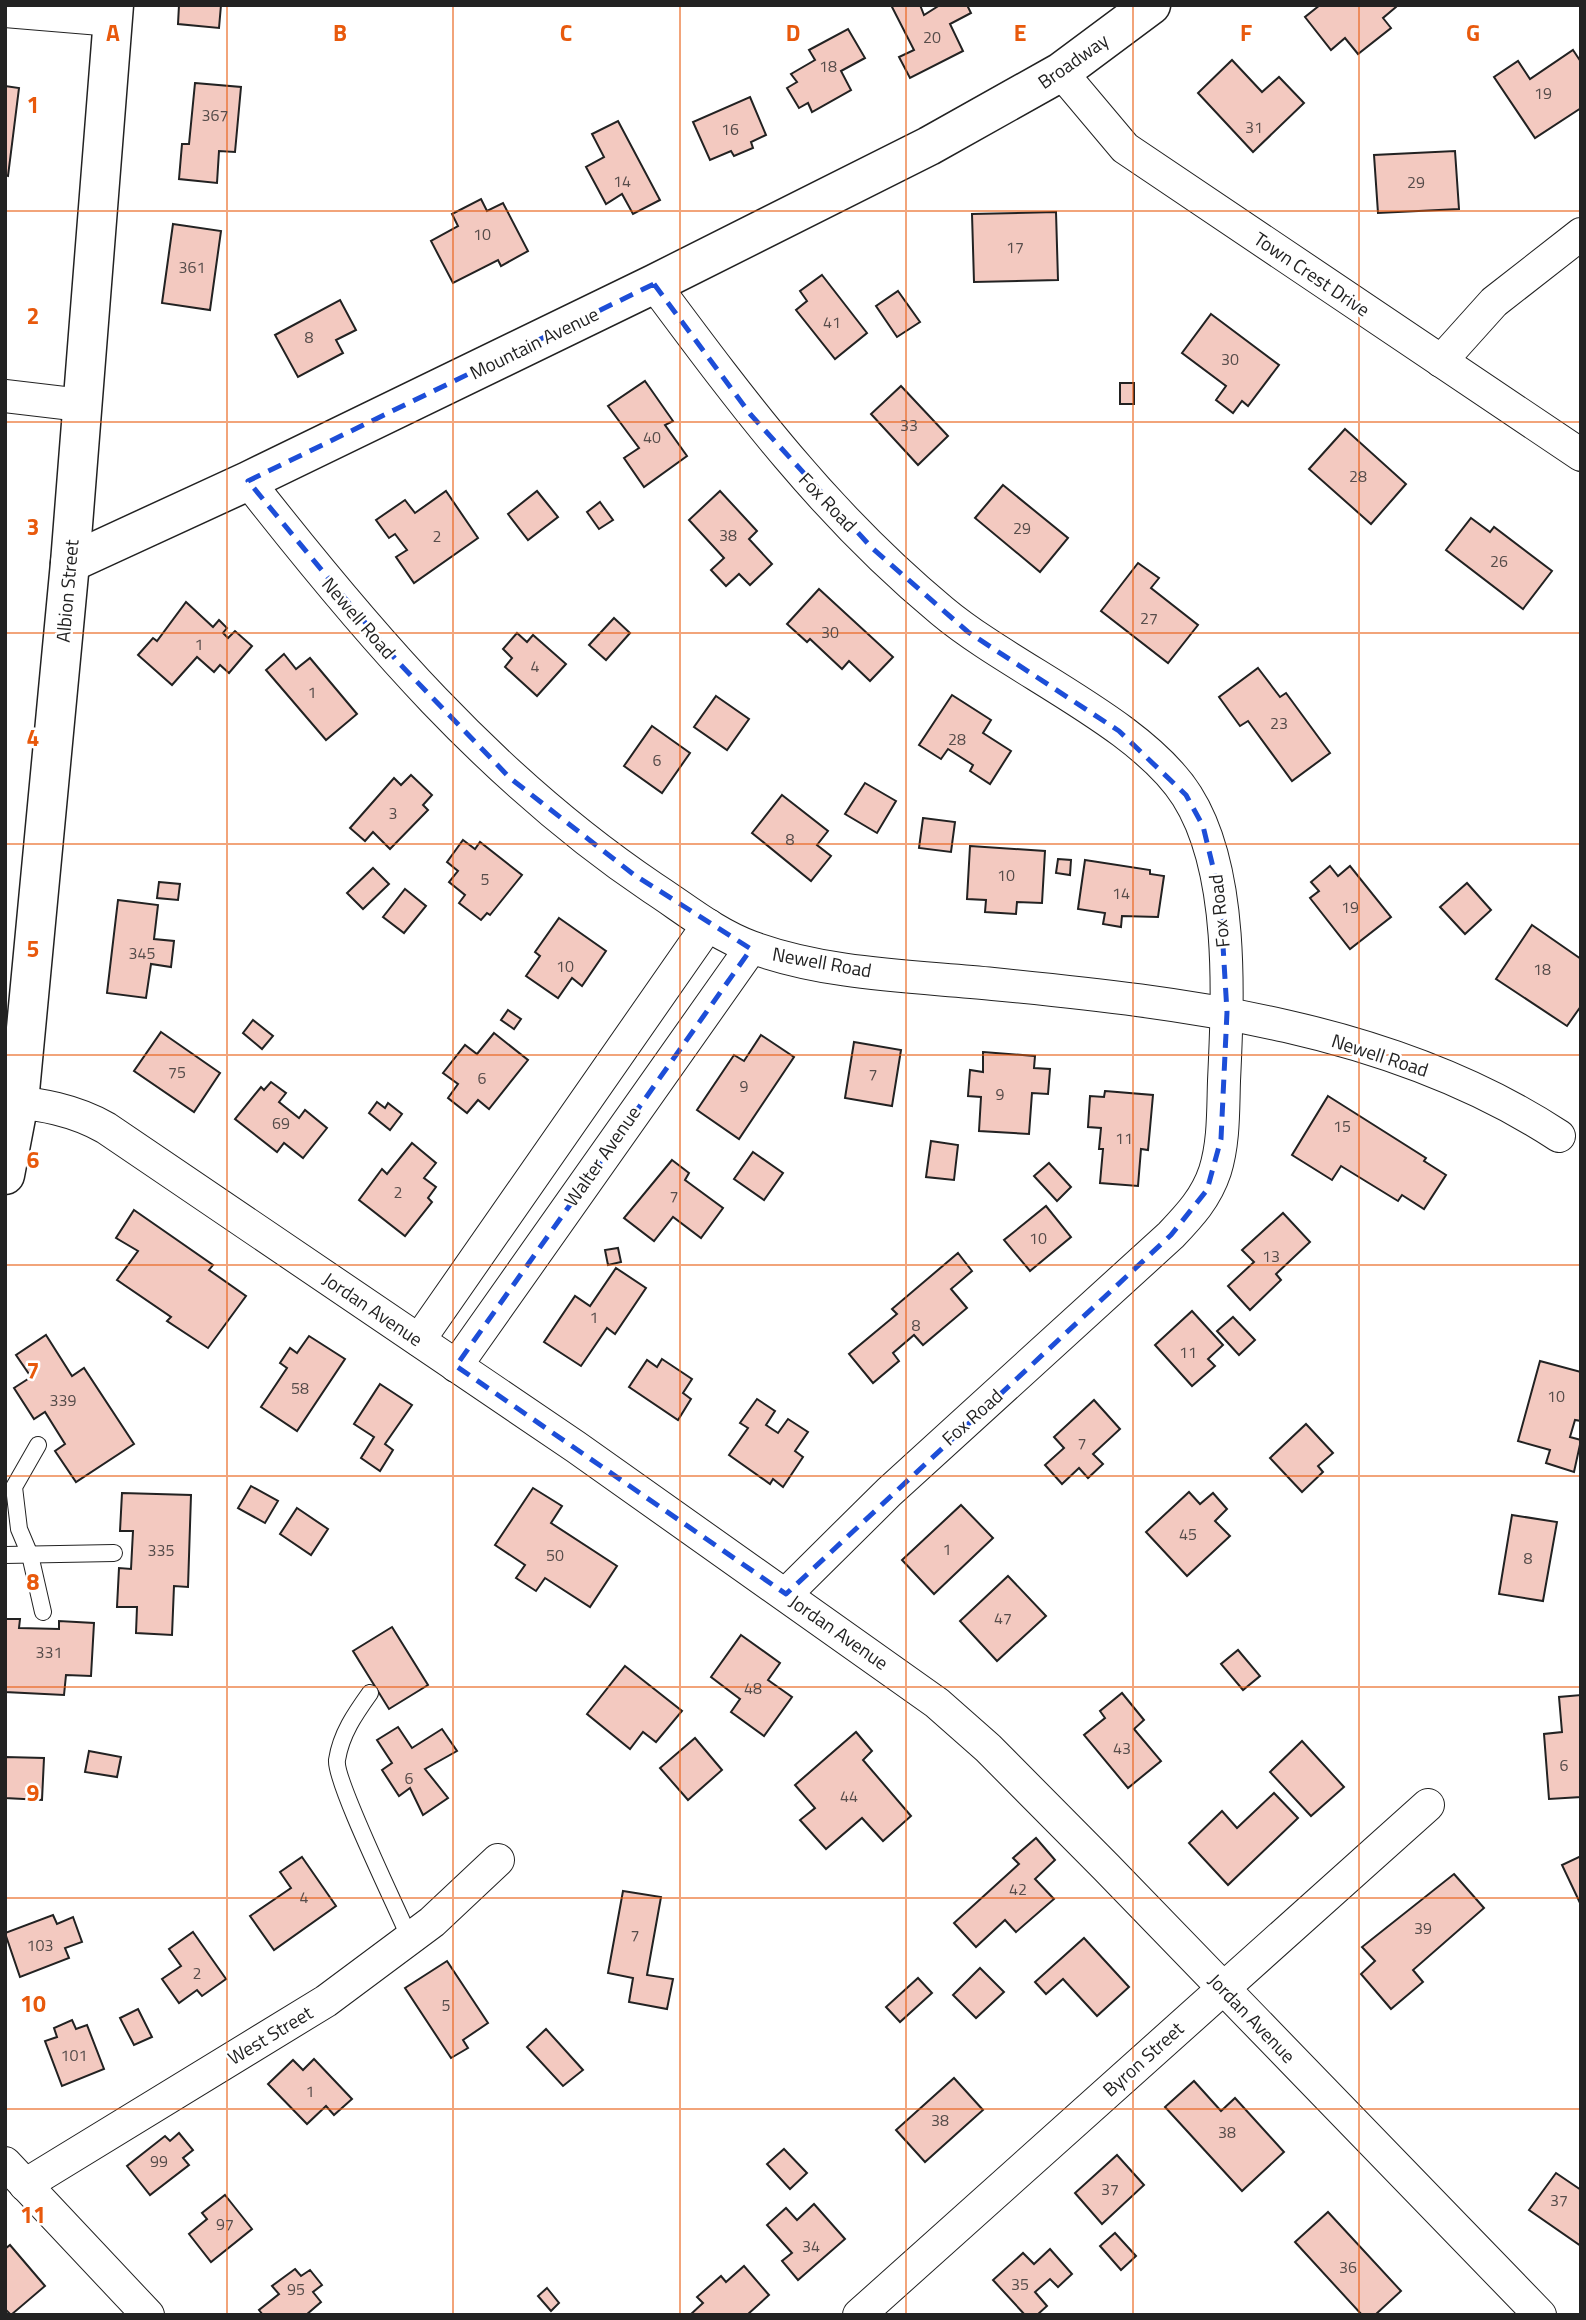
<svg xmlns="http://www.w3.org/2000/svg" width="1586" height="2320" font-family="'Titillium Web',sans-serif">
	<rect width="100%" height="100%" fill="#fff"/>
	<g fill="#f3c9c0" stroke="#222" stroke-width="2">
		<path d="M179,5H221L219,28L178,24Z"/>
		<path d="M891,5H920L924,15L940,5H967L971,13L950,24L963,51L910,78L899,57L914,50Z"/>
		<path d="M1320,5H1395L1396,7L1383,18L1391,28L1358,54L1345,38L1331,50L1305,17Z"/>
		<path d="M848,29L865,58L841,71L851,90L812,112L808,103L799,108L787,88L797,82L791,74L815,60L809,50Z"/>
		<path d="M1573,50L1581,62V108L1535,138L1494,77L1518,61L1530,79Z"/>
		<path d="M1232,60L1262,92L1279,77L1304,103L1253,152L1198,93Z"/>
		<path d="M195,83L241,87L235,152L219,151L217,183L179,179L182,144H189Z"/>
		<path d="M5,86L19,88L8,176L5,175Z"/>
		<path d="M750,97L766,135L751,142L753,148L734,156L731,151L710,160L693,122Z"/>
		<path d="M618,121L660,200L633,214L622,194L606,204L586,167L604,157L592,134Z"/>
		<path d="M1455,151L1459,209L1378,213L1374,155Z"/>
		<path d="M481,199L487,211L503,203L528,251L501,266L498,260L453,283L431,241L458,226L452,214Z"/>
		<path d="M1056,212L1058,280L974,282L972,214Z"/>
		<path d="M173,224L221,231L210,310L162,303Z"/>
		<path d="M822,275L867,333L835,359L796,310L807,301L800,291Z"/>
		<path d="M898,291L920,322L897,337L876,306Z"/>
		<path d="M340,300L356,330L336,340L343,353L298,377L275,335Z"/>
		<path d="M1211,314L1279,365L1248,406L1242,401L1233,413L1216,400L1226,386L1182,353Z"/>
		<path d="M645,381L673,421L665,425L687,456L644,487L624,458L639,448L608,406Z"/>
		<rect x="1120" y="383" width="14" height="21"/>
		<path d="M901,386L948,436L918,465L871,414Z"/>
		<path d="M1345,429L1406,484L1371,524L1309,469Z"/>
		<path d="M1003,485L1068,538L1040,572L975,518Z"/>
		<path d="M446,491L478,538L414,583L396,557L407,550L395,534L389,538L376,520L405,500L415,513Z"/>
		<path d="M537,491L558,517L528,540L508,514Z"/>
		<path d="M720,491L757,531L749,539L772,564L750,585L739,574L726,586L711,570L724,558L689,520Z"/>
		<path d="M600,502L613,520L599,529L587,512Z"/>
		<path d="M1471,518L1490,532L1494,527L1552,571L1523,609L1446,550Z"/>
		<path d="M1138,563L1159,578L1151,588L1198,625L1168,663L1101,611Z"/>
		<path d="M819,589L893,657L870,681L849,661L842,669L810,639L807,642L787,624Z"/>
		<path d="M186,602L213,627L219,620L227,628L223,633L228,638L235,631L252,646L229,673L220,665L214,672L197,657L172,685L138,655L153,638L157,641Z"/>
		<path d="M614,618L630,633L606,660L589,645Z"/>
		<path d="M517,633L527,642L533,635L566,664L537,696L505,667L512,658L503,649Z"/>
		<path d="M284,654L296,669L310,658L357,714L326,740L266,670Z"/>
		<path d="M1258,668L1280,697L1286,693L1330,753L1292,781L1248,721L1240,726L1219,697Z"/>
		<path d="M952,695L991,720L983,733L1011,751L990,784L970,771L973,765L948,749L941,759L919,745Z"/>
		<path d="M716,696L749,719L727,750L694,727Z"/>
		<path d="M652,726L690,753L662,793L624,766Z"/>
		<path d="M411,775L432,795L423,805L428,810L390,849L373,832L365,841L350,828L394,778L401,785Z"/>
		<path d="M865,783L896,801L877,833L845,814Z"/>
		<path d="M782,795L828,831L817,845L831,856L811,881L752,833Z"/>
		<path d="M923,818L955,822L951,852L919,848Z"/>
		<path d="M463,840L475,849L480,842L522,875L490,915L487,913L481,920L459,903L465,895L449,882L458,871L447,862Z"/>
		<path d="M970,846L1045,851L1042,903L1017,902L1016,914L985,912L986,900L967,899Z"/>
		<path d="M1058,859L1071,860L1070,875L1056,873Z"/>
		<path d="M1085,860L1150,870V874L1164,876L1158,917L1122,916L1121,927L1103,924L1105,913L1078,909Z"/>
		<path d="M1330,866L1338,876L1350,866L1391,917L1350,949L1310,898L1319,891L1311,882Z"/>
		<path d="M373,868L389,884L363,909L347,893Z"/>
		<path d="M159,882L180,884L178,900L157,898Z"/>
		<path d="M1467,883L1491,910L1465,934L1440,907Z"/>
		<path d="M405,889L426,906L404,933L383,917Z"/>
		<path d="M118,900L158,905L154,939L174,941L171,967L151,964L146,998L107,993Z"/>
		<path d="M559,918L606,951L582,986L572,978L558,998L526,976L540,956L535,952Z"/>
		<path d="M1532,925L1581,959V1006L1567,1026L1496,979Z"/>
		<path d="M508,1010L521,1019L514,1029L501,1020Z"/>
		<path d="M253,1020L273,1036L262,1049L243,1033Z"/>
		<path d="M161,1032L220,1073L194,1112L134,1071Z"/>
		<path d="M494,1033L528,1060L489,1109L478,1100L467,1113L448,1098L458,1084L443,1073L465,1045L477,1054Z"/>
		<path d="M761,1035L794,1057L739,1139L697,1110L734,1055L744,1061Z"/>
		<path d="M854,1042L901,1050L892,1106L845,1098Z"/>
		<path d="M983,1052L1035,1056L1034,1068L1050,1069L1048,1094L1032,1093L1029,1134L979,1131L981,1097L968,1096L970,1070L983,1072Z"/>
		<path d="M271,1082L286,1093L279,1102L299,1118L305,1110L327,1128L303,1158L284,1143L277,1152L235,1119L261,1087L264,1090Z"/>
		<path d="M1105,1091L1153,1095L1148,1150L1141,1149L1138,1186L1100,1183L1103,1149H1099L1101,1128L1088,1127L1090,1096L1104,1097Z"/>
		<path d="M1328,1096L1426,1158L1424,1161L1446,1175L1424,1209L1402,1195L1398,1201L1341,1166L1332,1180L1292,1155Z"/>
		<path d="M377,1102L385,1108L388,1103L402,1114L390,1130L369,1113Z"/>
		<path d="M931,1141L958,1145L954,1180L926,1177Z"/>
		<path d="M412,1143L436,1163L424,1178L436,1187L428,1198L432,1202L405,1236L359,1200L382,1169L387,1174Z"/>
		<path d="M753,1152L783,1173L764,1200L734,1179Z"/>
		<path d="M672,1160L689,1173L685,1180L723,1208L701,1238L673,1217L654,1241L624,1218Z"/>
		<path d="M1049,1163L1071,1187L1057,1201L1034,1176Z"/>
		<path d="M1046,1206L1071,1237L1030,1271L1004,1240Z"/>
		<path d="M134,1210L213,1265L209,1270L246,1296L208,1348L167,1321L171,1317L117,1280L138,1251L116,1238Z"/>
		<path d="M1283,1213L1310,1242L1276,1274L1281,1280L1250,1310L1228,1286L1254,1262L1242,1250Z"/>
		<path d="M618,1248L621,1262L608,1265L605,1250Z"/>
		<path d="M958,1253L972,1271L951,1289L967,1308L923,1345L914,1335L893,1353L899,1361L873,1383L849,1354L897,1314L892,1309Z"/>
		<path d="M616,1268L646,1288L615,1334L607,1328L581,1366L544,1342L575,1296L590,1306Z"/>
		<path d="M1192,1311L1223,1345L1208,1359L1215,1366L1192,1386L1155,1345Z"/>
		<path d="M1233,1317L1255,1340L1239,1355L1217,1331Z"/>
		<path d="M46,1335L72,1376L84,1368L134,1444L76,1482L55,1451L65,1444L45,1412L34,1419L14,1388L31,1377L16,1355Z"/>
		<path d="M309,1336L345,1359L297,1431L261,1407L287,1368L280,1363L290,1348L297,1353Z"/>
		<path d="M662,1359L692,1379L683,1393L691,1399L678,1420L629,1387L647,1360L657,1367Z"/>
		<path d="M1540,1361L1581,1372V1421L1575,1420L1570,1437L1581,1440L1574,1472L1546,1463L1550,1450L1518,1441Z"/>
		<path d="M380,1384L412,1405L385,1444L393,1450L380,1471L361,1458L374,1437L354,1424Z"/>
		<path d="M757,1399L775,1411L766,1425L778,1433L788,1419L808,1432L795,1451L803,1457L783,1487L773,1479L770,1484L729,1455L748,1428L740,1423Z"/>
		<path d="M1094,1400L1120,1429L1093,1454L1103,1464L1088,1478L1079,1468L1062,1484L1045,1465L1064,1448L1054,1437Z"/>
		<path d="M1306,1424L1333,1453L1318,1466L1323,1472L1302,1492L1270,1458Z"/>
		<path d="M251,1486L278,1501L265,1523L238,1508Z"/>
		<path d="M533,1488L562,1506L551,1523L617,1566L590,1607L545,1578L536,1591L516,1578L525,1565L495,1545Z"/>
		<path d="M1189,1492L1200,1504L1213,1493L1227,1509L1215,1521L1230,1536L1187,1576L1146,1532Z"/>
		<path d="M122,1493L191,1495L188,1587L174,1586L172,1635L136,1633L137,1607H117L119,1568L131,1569L133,1531H120Z"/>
		<path d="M961,1505L993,1538L934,1594L902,1560Z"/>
		<path d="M297,1508L328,1529L311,1555L280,1534Z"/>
		<path d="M1512,1515L1557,1522L1543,1601L1499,1594Z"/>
		<path d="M1008,1576L1046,1616L997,1661L960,1621Z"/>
		<path d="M5,1619H20L19,1628L59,1629V1621L94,1623L91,1676L66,1675L64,1695L5,1692Z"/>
		<path d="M392,1627L428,1685L389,1709L353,1651Z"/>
		<path d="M741,1635L780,1663L768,1680L792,1697L764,1736L731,1712L740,1699L711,1677Z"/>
		<path d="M1238,1650L1260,1676L1243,1690L1221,1664Z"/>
		<path d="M625,1666L682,1711L656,1742L643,1732L630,1749L587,1714Z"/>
		<path d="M1122,1693L1144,1720L1134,1729L1161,1761L1128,1788L1084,1735L1105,1718L1100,1711Z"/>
		<path d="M1581,1695V1797L1549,1799L1544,1734L1562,1732L1559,1697Z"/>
		<path d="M398,1727L412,1748L442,1729L457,1751L425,1769L448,1798L423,1815L410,1788L399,1796L382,1770L392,1763L377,1740Z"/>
		<path d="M856,1732L872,1751L863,1760L911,1816L883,1841L862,1818L826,1849L800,1820L815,1808L795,1785Z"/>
		<path d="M695,1738L722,1770L688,1800L660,1768Z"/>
		<path d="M1302,1741L1344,1787L1311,1816L1270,1772Z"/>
		<path d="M89,1751L121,1757L117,1777L85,1772Z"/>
		<path d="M5,1757L44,1758L42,1800L5,1798Z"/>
		<path d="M1274,1793L1298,1818L1228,1885L1189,1843L1222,1811L1237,1828Z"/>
		<path d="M1036,1838L1055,1860L1035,1879L1054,1899L1016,1932L1005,1920L976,1947L954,1923L1019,1864L1013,1858Z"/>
		<path d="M1581,1856V1905L1562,1865Z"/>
		<path d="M302,1857L336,1906L274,1950L250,1916L291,1888L280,1872Z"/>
		<path d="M1454,1874L1484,1908L1413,1970L1423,1982L1391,2009L1361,1974L1375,1961L1362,1947Z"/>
		<path d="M623,1891L661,1897L647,1975L673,1979L667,2009L629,2002L633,1978L608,1973Z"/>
		<path d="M53,1915L57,1924L73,1917L82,1942L65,1948L69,1958L20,1977L5,1933Z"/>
		<path d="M193,1932L226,1979L202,1996L197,1990L179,2003L162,1979L181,1966L169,1949Z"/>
		<path d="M1084,1938L1129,1987L1097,2016L1063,1979L1046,1994L1035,1982Z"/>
		<path d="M447,1961L488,2023L463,2040L468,2048L451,2058L405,1988Z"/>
		<path d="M980,1968L1004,1992L976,2018L953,1995Z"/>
		<path d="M918,1978L932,1993L900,2022L886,2007Z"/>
		<path d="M138,2009L152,2037L134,2045L120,2018Z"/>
		<path d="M72,2020L76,2029L87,2025L104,2069L62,2086L45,2041L57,2037L54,2028Z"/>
		<path d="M546,2029L583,2070L563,2086L527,2047Z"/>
		<path d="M314,2059L352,2099L334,2115L326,2106L307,2124L268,2084L293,2060L303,2070Z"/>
		<path d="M954,2078L983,2110L925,2162L896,2130Z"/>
		<path d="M1194,2081L1221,2111L1235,2098L1284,2152L1242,2191L1165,2107Z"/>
		<path d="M179,2133L193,2150L183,2158L189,2165L150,2195L127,2166L165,2136L170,2141Z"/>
		<path d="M784,2149L807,2173L790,2189L767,2164Z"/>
		<path d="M1117,2155L1144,2185L1102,2224L1075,2193Z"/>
		<path d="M1556,2173L1581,2190V2246L1529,2210Z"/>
		<path d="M225,2195L252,2229L211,2262L189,2234L207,2219L202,2213Z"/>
		<path d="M814,2204L845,2239L798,2280L782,2261L792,2253L767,2225L786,2208L797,2220Z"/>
		<path d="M1328,2212L1401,2291L1375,2315H1362L1295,2242Z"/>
		<path d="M1115,2233L1136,2256L1121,2270L1100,2246Z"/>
		<path d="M10,2245L45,2286L11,2315L5,2309V2249Z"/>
		<path d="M1050,2249L1072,2274L1058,2287L1050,2279L1035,2292L1047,2306L1037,2315H1025L993,2280L1023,2253L1034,2264Z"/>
		<path d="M744,2266L769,2295L747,2315H690L703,2303L697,2297L721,2276L726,2282Z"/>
		<path d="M295,2269L301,2276L310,2270L322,2285L313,2292L321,2302L306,2315H263L259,2310L279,2294L272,2286Z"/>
		<path d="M547,2288L559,2303L551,2311L538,2296Z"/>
	</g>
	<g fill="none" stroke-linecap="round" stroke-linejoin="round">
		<defs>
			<g id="lane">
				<path d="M38,1445L14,1487L19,1529L30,1555L43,1612"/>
				<path d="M5,1555L114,1553"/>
				<path d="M370,1693C355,1714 341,1734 337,1760C334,1780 398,1910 410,1939"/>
			</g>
			<g id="street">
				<path d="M5,11L113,20"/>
				<path d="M1061,72L1125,148L1581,455"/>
				<path d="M654,284C744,405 825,514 942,611C1011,669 1141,723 1187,796C1234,870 1228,996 1224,1081C1223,1111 1224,1142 1215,1171C1206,1198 1190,1215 1171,1235L889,1492L786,1594"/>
				<path d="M1441,361L1494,302L1581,234"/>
				<path d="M5,396L81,405"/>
				<path d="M248,481C367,633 491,779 653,888C684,908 715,934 751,947C827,975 914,976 993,984C1187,1003 1393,1027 1559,1136"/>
				<path d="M5,1106C34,1099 80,1113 106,1128L576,1447L937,1703L988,1748L1106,1867L1540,2315"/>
				<path d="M419,1340L708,925"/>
				<path d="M456,1366L751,948"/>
				<path d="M5,2163L148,2315"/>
				<path d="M25,2185L326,2001L432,1922L498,1860"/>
				<path d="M859,2315L1428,1805"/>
			</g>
			<path id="secondary" d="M70,563L248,481L654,284L929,146L1061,72L1151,5"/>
			<path id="primary" d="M5,1175L19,1102L70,563L114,5"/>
		</defs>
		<use href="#lane" stroke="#222" stroke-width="18"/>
		<use href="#street" stroke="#222" stroke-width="34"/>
		<use href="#secondary" stroke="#222" stroke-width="41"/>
		<use href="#primary" stroke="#222" stroke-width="41"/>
		<use href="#lane" stroke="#fff" stroke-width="16"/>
		<use href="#street" stroke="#fff" stroke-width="32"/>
		<use href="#secondary" stroke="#fff" stroke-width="38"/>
		<use href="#primary" stroke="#fff" stroke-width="38"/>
	</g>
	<path fill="none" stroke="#1d4ed8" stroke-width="5" stroke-dasharray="14 9" stroke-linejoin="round" d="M654,284L751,415L872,548L968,632L1119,731L1186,795L1203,826L1220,896L1227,1012L1221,1139L1207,1190L1171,1235L786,1594L456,1366L751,949L633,874L510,778L397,661L248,481Z"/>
	<path fill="none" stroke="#e8590c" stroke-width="2" stroke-opacity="0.55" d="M227,5V2315M453,5V2315M680,5V2315M906,5V2315M1133,5V2315M1359,5V2315M5,211H1581M5,422H1581M5,633H1581M5,844H1581M5,1055H1581M5,1265H1581M5,1476H1581M5,1687H1581M5,1898H1581M5,2109H1581"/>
	<g text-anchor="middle" stroke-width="5" stroke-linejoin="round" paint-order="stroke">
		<g font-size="16" fill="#564c4a">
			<text x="932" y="43">20</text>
			<text x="828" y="72">18</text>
			<text x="1543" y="99">19</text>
			<text x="215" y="121">367</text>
			<text x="1254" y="133">31</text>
			<text x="730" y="135">16</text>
			<text x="622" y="187">14</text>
			<text x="1416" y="188">29</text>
			<text x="482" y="240">10</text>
			<text x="1015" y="253">17</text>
			<text x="192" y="273">361</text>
			<text x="832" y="328">41</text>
			<text x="309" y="343">8</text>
			<text x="1230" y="365">30</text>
			<text x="909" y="431">33</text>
			<text x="652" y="443">40</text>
			<text x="1358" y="482">28</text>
			<text x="1022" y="534">29</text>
			<text x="728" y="541">38</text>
			<text x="437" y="542">2</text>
			<text x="1499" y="567">26</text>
			<text x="1149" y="624">27</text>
			<text x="830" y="638">30</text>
			<text x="199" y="650">1</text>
			<text x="535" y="672">4</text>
			<text x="312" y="698">1</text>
			<text x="1279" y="729">23</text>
			<text x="957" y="745">28</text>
			<text x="657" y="766">6</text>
			<text x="393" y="819">3</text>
			<text x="790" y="845">8</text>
			<text x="1006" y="881">10</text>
			<text x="485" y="885">5</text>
			<text x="1121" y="899">14</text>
			<text x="1350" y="913">19</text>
			<text x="142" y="959">345</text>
			<text x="565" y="972">10</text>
			<text x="1542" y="975">18</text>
			<text x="177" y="1078">75</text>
			<text x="873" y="1080">7</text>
			<text x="482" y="1084">6</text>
			<text x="744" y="1092">9</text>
			<text x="1000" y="1100">9</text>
			<text x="281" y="1129">69</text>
			<text x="1342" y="1132">15</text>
			<text x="1124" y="1144">11</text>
			<text x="398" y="1198">2</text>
			<text x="674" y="1202">7</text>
			<text x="1038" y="1244">10</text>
			<text x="1271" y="1262">13</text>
			<text x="594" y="1323">1</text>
			<text x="916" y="1331">8</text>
			<text x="1188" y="1358">11</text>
			<text x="300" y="1394">58</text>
			<text x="1556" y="1402">10</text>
			<text x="63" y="1406">339</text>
			<text x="1082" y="1449">7</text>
			<text x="1188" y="1540">45</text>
			<text x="947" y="1555">1</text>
			<text x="161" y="1556">335</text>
			<text x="555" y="1561">50</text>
			<text x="1528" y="1564">8</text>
			<text x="1003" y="1624">47</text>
			<text x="49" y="1658">331</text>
			<text x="753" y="1694">48</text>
			<text x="1122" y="1754">43</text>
			<text x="1564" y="1771">6</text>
			<text x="409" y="1784">6</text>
			<text x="849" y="1802">44</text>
			<text x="1018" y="1895">42</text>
			<text x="304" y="1903">4</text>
			<text x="1423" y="1934">39</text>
			<text x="635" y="1941">7</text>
			<text x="40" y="1951">103</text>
			<text x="197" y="1979">2</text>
			<text x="446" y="2011">5</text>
			<text x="74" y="2061">101</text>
			<text x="310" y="2097">1</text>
			<text x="940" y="2126">38</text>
			<text x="1227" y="2138">38</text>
			<text x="159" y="2167">99</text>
			<text x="1110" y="2195">37</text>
			<text x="1559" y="2206">37</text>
			<text x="225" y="2230">97</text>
			<text x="811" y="2252">34</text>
			<text x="1348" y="2273">36</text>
			<text x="1020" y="2290">35</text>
			<text x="296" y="2295">95</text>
		</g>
		<g font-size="19" fill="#222" stroke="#fff">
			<text transform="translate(1073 61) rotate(-35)" y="7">Broadway</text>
			<text transform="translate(1312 274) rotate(34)" y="7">Town Crest Drive</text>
			<text transform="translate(534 343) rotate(-26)" y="7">Mountain Avenue</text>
			<text transform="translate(828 502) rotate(46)" y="7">Fox Road</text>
			<text transform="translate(67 591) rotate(-85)" y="7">Albion Street</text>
			<text transform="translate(359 618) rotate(49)" y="7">Newell Road</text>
			<text transform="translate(1219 911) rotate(-96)" y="7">Fox Road</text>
			<text transform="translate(822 962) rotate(10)" y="7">Newell Road</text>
			<text transform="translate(1380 1055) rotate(18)" y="7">Newell Road</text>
			<text transform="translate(602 1156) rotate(-55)" y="7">Walter Avenue</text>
			<text transform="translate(373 1309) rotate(34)" y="7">Jordan Avenue</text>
			<text transform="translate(972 1417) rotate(-42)" y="7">Fox Road</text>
			<text transform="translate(839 1632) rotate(35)" y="7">Jordan Avenue</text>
			<text transform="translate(1252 2018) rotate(46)" y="7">Jordan Avenue</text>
			<text transform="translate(270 2035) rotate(-31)" y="7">West Street</text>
			<text transform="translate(1143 2059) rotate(-42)" y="7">Byron Street</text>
		</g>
	</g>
	<g font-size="23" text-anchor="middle" font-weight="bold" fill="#e8590c" stroke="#fff" stroke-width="5" stroke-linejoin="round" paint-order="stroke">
		<text x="113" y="41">A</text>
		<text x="340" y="41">B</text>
		<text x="566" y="41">C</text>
		<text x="793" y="41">D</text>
		<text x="1020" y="41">E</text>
		<text x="1246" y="41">F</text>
		<text x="1473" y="41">G</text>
		<text x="33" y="113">1</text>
		<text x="33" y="324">2</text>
		<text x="33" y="535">3</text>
		<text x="33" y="746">4</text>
		<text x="33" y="957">5</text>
		<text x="33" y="1168">6</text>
		<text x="33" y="1379">7</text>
		<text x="33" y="1590">8</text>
		<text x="33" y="1801">9</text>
		<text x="33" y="2012">10</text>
		<text x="33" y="2223">11</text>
	</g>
	<rect width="1586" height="2320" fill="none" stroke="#222222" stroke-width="14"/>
</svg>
